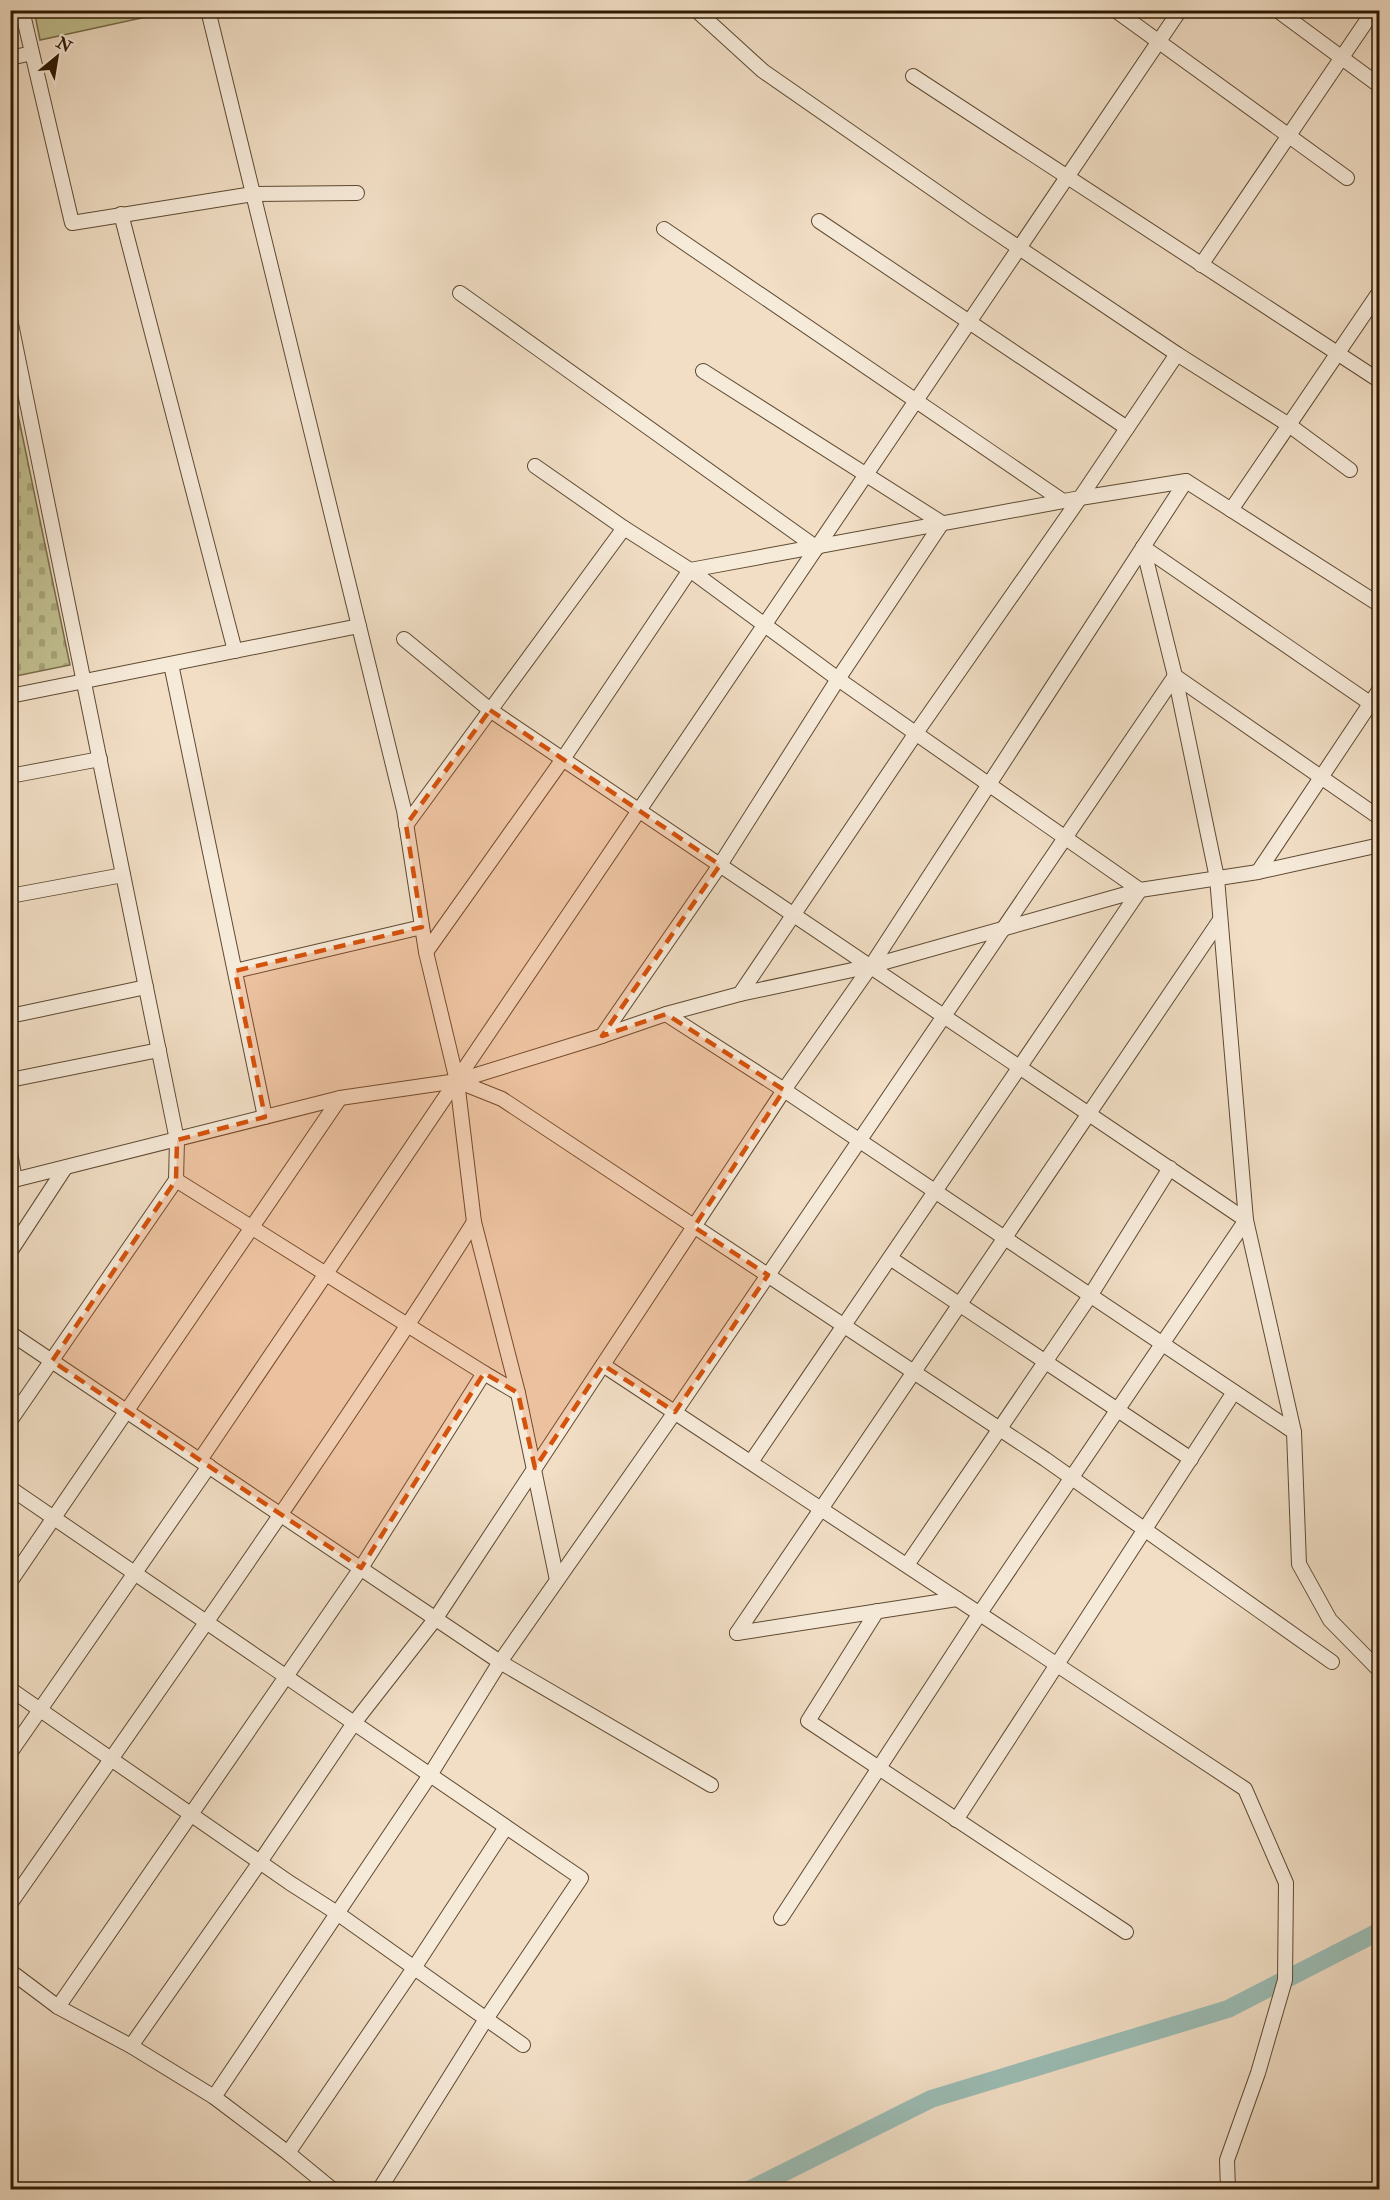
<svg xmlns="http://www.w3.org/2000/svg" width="1390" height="2200" font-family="'IM FELL Double Pica',serif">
	<defs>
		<pattern id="cemetery-stones" width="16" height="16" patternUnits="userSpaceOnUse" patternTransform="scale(1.5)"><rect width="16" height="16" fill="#c1bf90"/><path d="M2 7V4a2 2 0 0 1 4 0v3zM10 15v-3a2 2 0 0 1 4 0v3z" fill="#a6a37a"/></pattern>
	</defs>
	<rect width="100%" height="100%" fill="#f1dec5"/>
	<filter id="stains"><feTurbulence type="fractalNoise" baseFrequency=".00333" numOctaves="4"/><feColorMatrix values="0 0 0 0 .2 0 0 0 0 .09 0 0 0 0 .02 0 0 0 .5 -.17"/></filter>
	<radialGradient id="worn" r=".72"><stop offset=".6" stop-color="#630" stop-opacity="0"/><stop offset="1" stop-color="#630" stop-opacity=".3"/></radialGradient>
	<path fill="url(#cemetery-stones)" stroke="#786c48" stroke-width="1.5" d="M10,376L70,665L11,677H10Z"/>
	<path fill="#c1bf90" stroke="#786c48" stroke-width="1.5" d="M34,10H174V11L40,40Z"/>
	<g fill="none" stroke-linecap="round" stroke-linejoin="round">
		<path stroke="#9bbcb4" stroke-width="18" d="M749,2190L931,2099L1228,2009L1380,1931"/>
		<defs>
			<g id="minor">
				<path d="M22,10L72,223L253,194L357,193"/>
				<path d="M208,10L404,810L426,952L457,1081L502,1099L1045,1459L1332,1662"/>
				<path d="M696,10L763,71L976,219L1177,354L1289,425L1350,470"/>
				<path d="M1115,10L1347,178"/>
				<path d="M1277,10L1380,86"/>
				<path d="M10,58L32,53"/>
				<path d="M913,76L1380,381"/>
				<path d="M121,214L235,651"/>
				<path d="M819,221L1127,428"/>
				<path d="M664,229L1063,501"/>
				<path d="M1201,265L1374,10"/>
				<path d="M460,293L817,548"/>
				<path d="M10,319L177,1140L176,1180L10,1421"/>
				<path d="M535,466L624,528L690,570L838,679L1140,890L751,1462"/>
				<path d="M1231,510L1380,291"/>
				<path d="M1143,547L1175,676L1217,878L1246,1220L1294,1432L1299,1564L1330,1620L1380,1671"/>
				<path d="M1143,547L1380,710"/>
				<path d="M404,639L490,710L1246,1220L980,1613L781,1918"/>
				<path d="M171,664L265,1117"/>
				<path d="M10,696L359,626"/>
				<path d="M10,776L100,759"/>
				<path d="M406,825L624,528"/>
				<path d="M1258,872L1380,689"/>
				<path d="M10,896L123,875"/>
				<path d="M426,952L563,759L690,570L1080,498L1186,481L1380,605"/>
				<path d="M235,971L422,927"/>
				<path d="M740,994L916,733L1080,498L1177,354"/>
				<path d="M666,1014L784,1090L1294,1432"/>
				<path d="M10,1016L146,987"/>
				<path d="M602,1036L720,865L838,679L942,523L703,371"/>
				<path d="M10,1080L159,1050"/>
				<path d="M457,1081L474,1222L518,1393L557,1580"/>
				<path d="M10,1153L15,1180"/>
				<path d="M176,1180L484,1373L518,1393"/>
				<path d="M10,1181L340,1098L457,1081L602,1036L666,1014L740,994L871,966L1140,890L1258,872L1380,845"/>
				<path d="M10,1252L65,1168"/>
				<path d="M890,1258L1191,1459"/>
				<path d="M10,1333L500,1662L711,1785"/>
				<path d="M603,1365L1245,1789L1286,1883L1285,1980L1258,2073L1227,2160L1228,2190"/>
				<path d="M200,1460L1180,10"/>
				<path d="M10,1488L581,1878L486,2019L379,2190"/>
				<path d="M907,1565L1090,1296L1170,1168"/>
				<path d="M10,1582L340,1098"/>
				<path d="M877,1611L808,1721L1126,1932"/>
				<path d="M737,1633L1220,920"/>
				<path d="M737,1633L957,1599"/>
				<path d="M10,1689L290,1883L337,1913L523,2045"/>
				<path d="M10,1753L209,1466"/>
				<path d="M956,1820L1234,1392"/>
				<path d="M10,1904C167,1678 327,1454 474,1222"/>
				<path d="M10,1971L58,2007L131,2046L214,2097L288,2153L333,2190"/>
				<path d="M58,2007L361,1568L484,1373"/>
				<path d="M131,2046L260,1862L354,1723L436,1618L784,1090L871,966L1186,481"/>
				<path d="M214,2097L430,1775L500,1662L675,1412L1175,676L1380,818"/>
				<path d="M288,2153L414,1968L506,1827"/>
			</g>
		</defs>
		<use href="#minor" stroke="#5f4a32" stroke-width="16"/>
		<use href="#minor" stroke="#f6ead9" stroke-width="14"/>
	</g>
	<path fill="#d5520b" fill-opacity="0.2" stroke="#d5520b" stroke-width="4.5" stroke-dasharray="12 8" stroke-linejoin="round" d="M490,710L720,865L602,1036L666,1014L784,1090L694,1227L768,1275L675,1412L603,1365L535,1468L518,1393L484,1373L361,1568L52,1361L176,1180L177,1140L265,1117L235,971L422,927L406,825Z"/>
	<rect width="1390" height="2200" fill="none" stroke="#f1dec5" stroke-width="36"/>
	<rect x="12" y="12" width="1366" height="2176" fill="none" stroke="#2e1801" stroke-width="3"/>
	<rect x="18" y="18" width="1354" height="2164" fill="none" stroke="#2e1801" stroke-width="1.5"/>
	<g transform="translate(57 57) rotate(30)" stroke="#f6ead9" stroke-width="4.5" paint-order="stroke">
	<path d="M0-4.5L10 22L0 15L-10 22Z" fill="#2e1801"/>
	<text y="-9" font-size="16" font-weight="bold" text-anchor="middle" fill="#2e1801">N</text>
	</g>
	<rect width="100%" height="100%" filter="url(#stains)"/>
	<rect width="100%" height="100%" fill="url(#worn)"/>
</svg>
